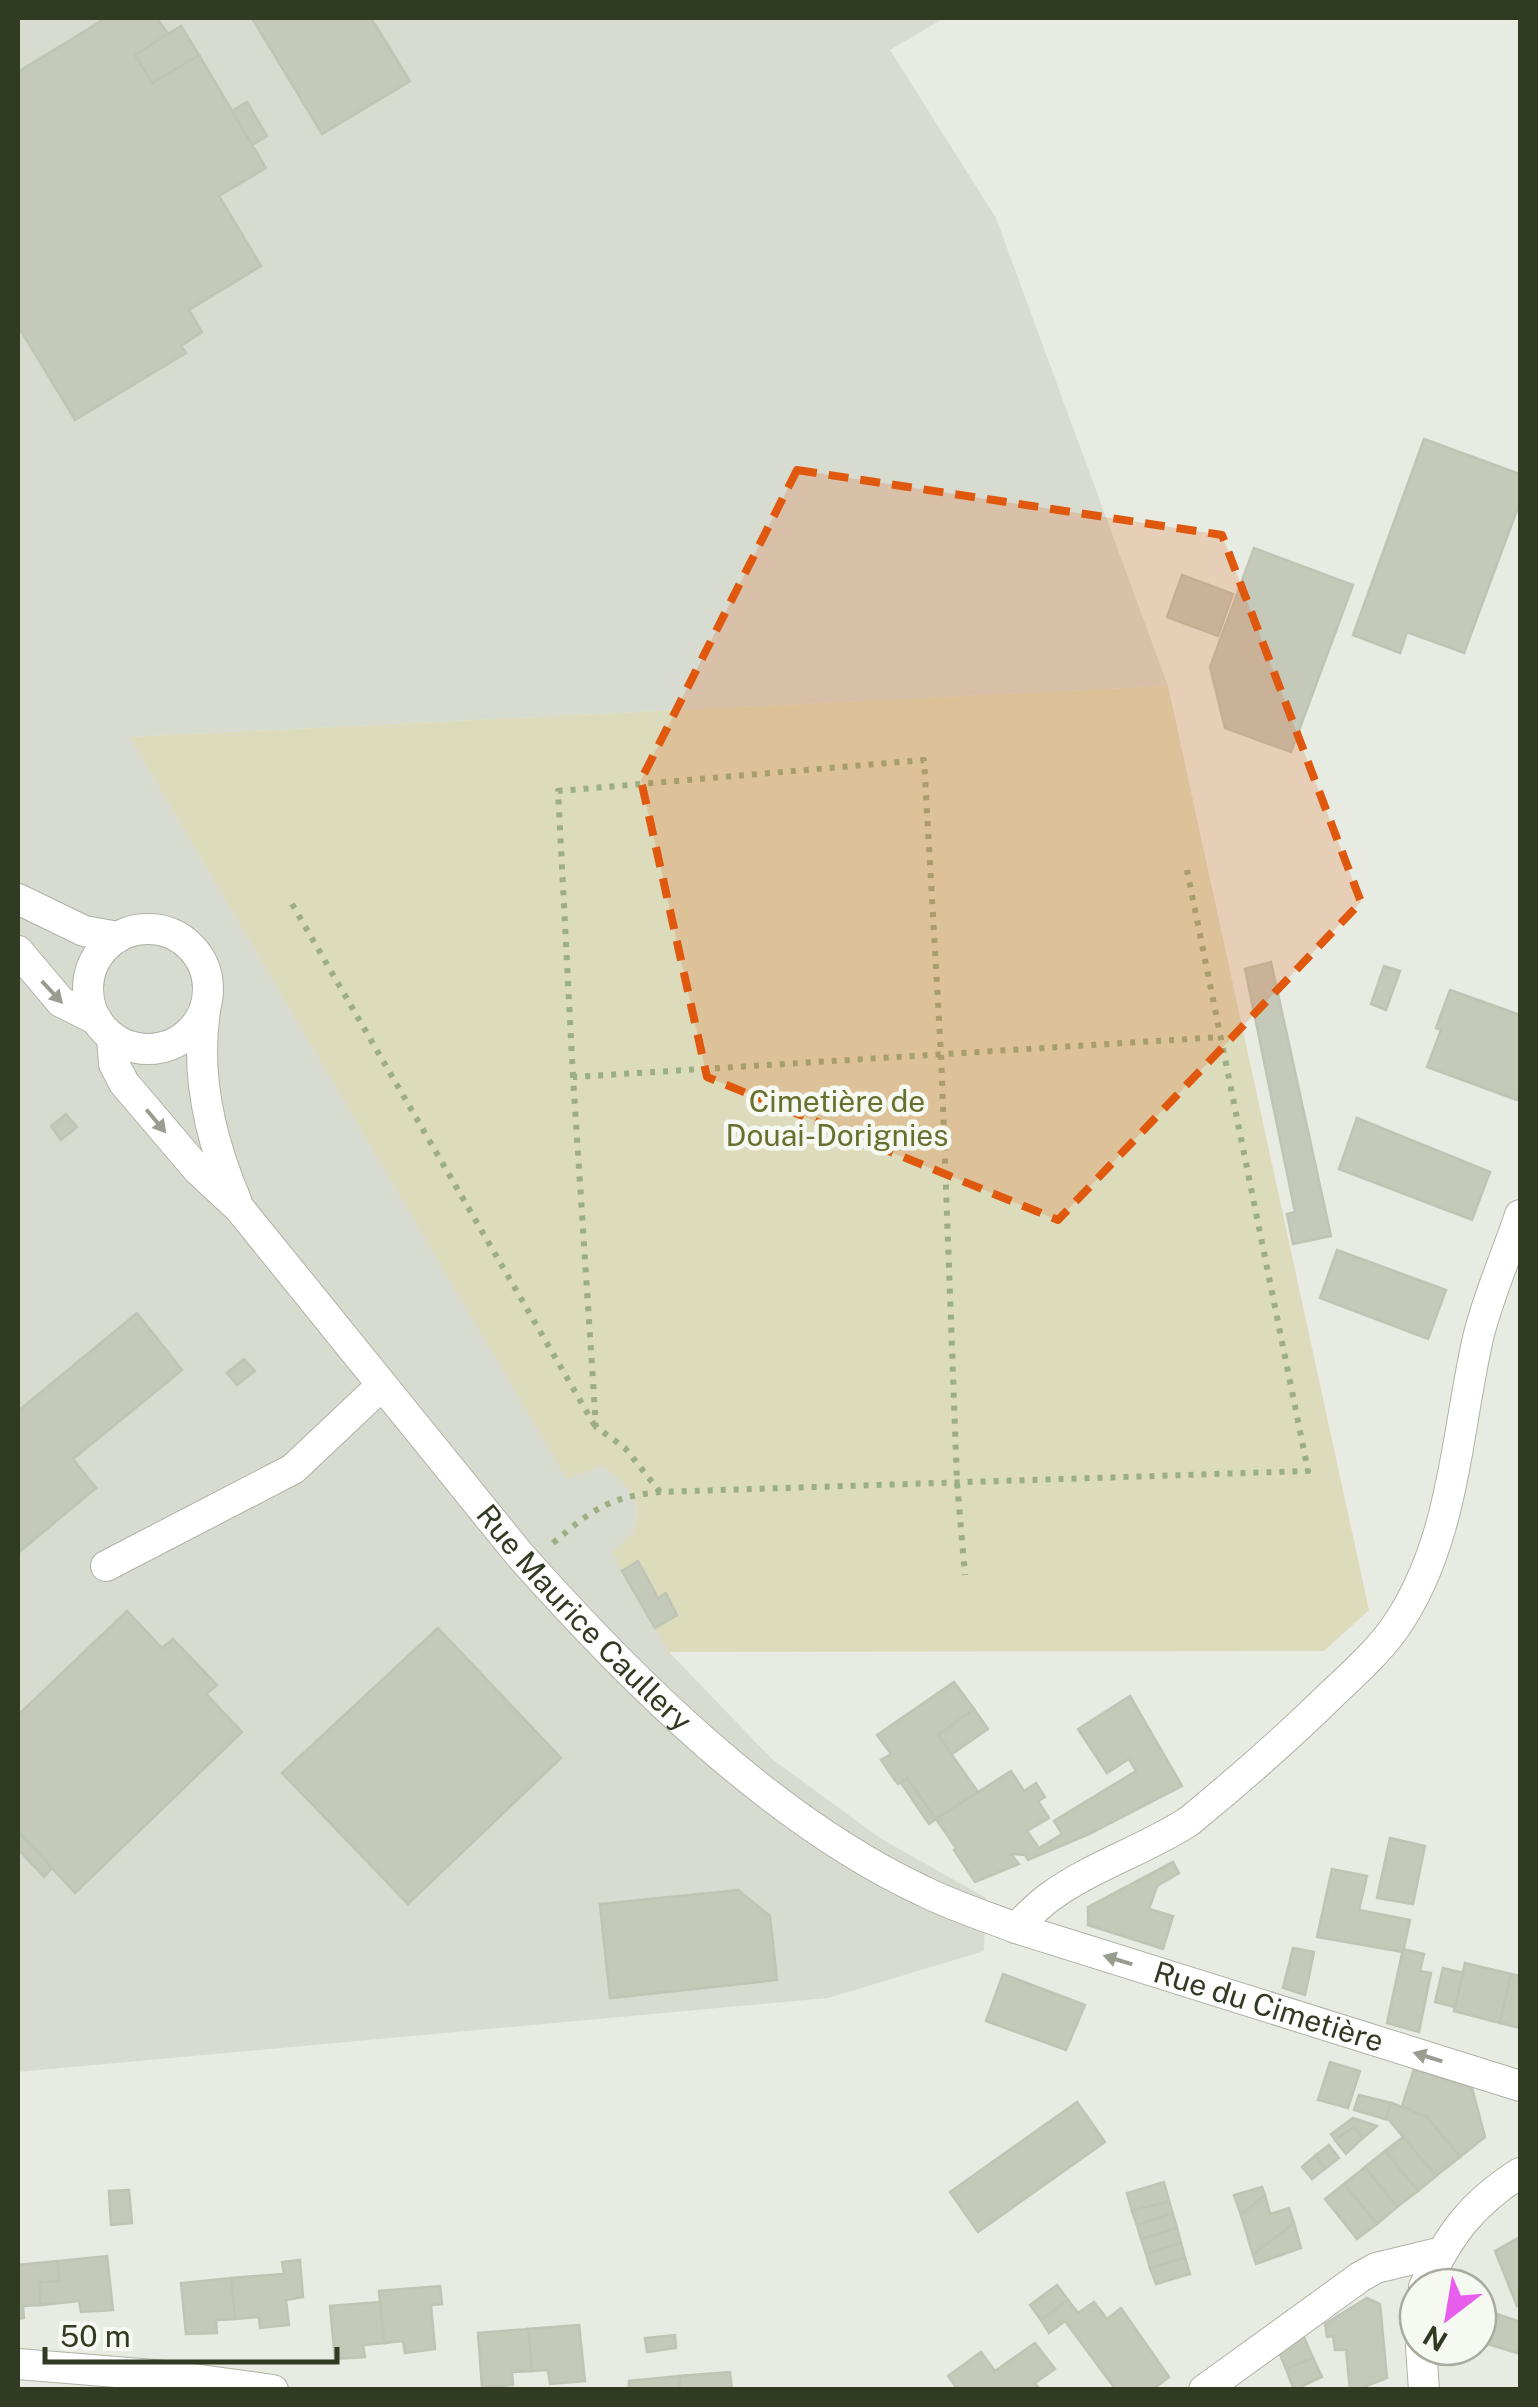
<svg xmlns="http://www.w3.org/2000/svg" width="1538" height="2407" font-family="'Public Sans',sans-serif">
	<rect width="100%" height="100%" fill="#e8ebe1"/>
	<path fill="#d8dbd0" d="M18,18H944L890,50L996,218L1168,686L130,737L567,1478L601,1466L622,1481L632,1495L638,1511L633,1534L669,1652L772,1759L880,1838L986,1898L984,1951L828,1998L18,2072Z"/>
	<path fill="#dcdbbb" d="M1168,686L1369,1610L1324,1651L669,1652L612,1552L633,1534L638,1511L632,1495L622,1481L601,1466L567,1479L130,737Z"/>
	<g fill="#c4c9ba" stroke="#bfc5b4" stroke-width="2.5">
		<path d="M106,18H157L168,34L135,55L152,83L199,55L266,168L219,196L261,266L189,310L202,332L181,346L186,353L75,420L18,326V72Z"/>
		<path d="M252,18H371L410,81L322,134Z"/>
		<path d="M181,26L199,55L152,83L135,55Z"/>
		<path d="M247,102L267,136L252,145L232,111Z"/>
		<path d="M1424,439L1520,474V502L1464,653L1407,632L1400,653L1353,635Z"/>
		<path d="M1254,548L1353,585L1291,752L1225,728L1210,667Z"/>
		<path d="M1182,575L1233,594L1218,636L1167,617Z"/>
		<path d="M1271,962L1331,1236L1293,1244L1287,1214L1295,1212L1245,969Z"/>
		<path d="M1384,966L1400,971L1386,1010L1371,1004Z"/>
		<path d="M1450,990L1520,1015V1089L1517,1100L1427,1067L1441,1030L1436,1028Z"/>
		<path d="M66,1114L77,1127L61,1140L51,1126Z"/>
		<path d="M1357,1118L1490,1172L1472,1220L1339,1169Z"/>
		<path d="M1337,1250L1446,1290L1428,1339L1320,1298Z"/>
		<path d="M137,1313L182,1370L73,1459L96,1488L18,1553V1411Z"/>
		<path d="M244,1359L255,1371L237,1385L227,1373Z"/>
		<path d="M638,1561L658,1598L666,1593L677,1615L655,1628L622,1571Z"/>
		<path d="M127,1611L162,1648L173,1639L217,1685L206,1694L242,1732L75,1893L18,1831V1715Z"/>
		<path d="M438,1628L561,1758L408,1904L282,1773Z"/>
		<path d="M954,1682L974,1709L938,1735L978,1792L936,1819L907,1778L898,1784L894,1779L881,1760L891,1754L877,1735Z"/>
		<path d="M1130,1696L1182,1786L1089,1834L1028,1860L1025,1855L1011,1854L1019,1864L975,1882L954,1850L956,1848L936,1819L1011,1771L1024,1791L1036,1783L1045,1797L1038,1801L1049,1818L1027,1831L1039,1848L1062,1834L1054,1821L1136,1771L1129,1759L1107,1773L1078,1729Z"/>
		<path d="M974,1709L988,1729L952,1754L938,1735Z"/>
		<path d="M907,1778L936,1819L929,1824L901,1783Z"/>
		<path d="M18,1831L52,1868L44,1877L18,1849Z"/>
		<path d="M1390,1838L1425,1846L1413,1904L1377,1898Z"/>
		<path d="M1173,1862L1179,1873L1157,1886L1149,1909L1173,1916L1163,1949L1088,1925V1907Z"/>
		<path d="M1332,1869L1367,1876L1359,1910L1410,1920L1403,1952L1317,1937Z"/>
		<path d="M738,1890L770,1916L777,1980L610,1998L600,1904Z"/>
		<path d="M1293,1948L1314,1952L1305,1995L1283,1988Z"/>
		<path d="M1403,1949L1424,1954L1420,1971L1431,1973L1419,2032L1387,2023Z"/>
		<path d="M1465,1963L1511,1974L1500,2023L1454,2011Z"/>
		<path d="M1443,1968L1463,1973L1455,2007L1435,2002Z"/>
		<path d="M1003,1974L1085,2005L1066,2050L986,2021Z"/>
		<path d="M1511,1974L1520,1976V2028L1500,2023Z"/>
		<path d="M1330,2062L1360,2071L1348,2108L1318,2100Z"/>
		<path d="M1414,2069L1472,2088L1485,2137L1460,2157L1427,2117L1402,2106Z"/>
		<path d="M1359,2095L1392,2103L1385,2119L1354,2110Z"/>
		<path d="M1077,2102L1105,2142L978,2232L950,2192Z"/>
		<path d="M1392,2103L1427,2117L1460,2157L1436,2176L1389,2120L1385,2119Z"/>
		<path d="M1353,2118L1377,2126L1363,2138L1354,2127L1335,2140L1331,2134Z"/>
		<path d="M1354,2127L1363,2138L1346,2154L1335,2140Z"/>
		<path d="M1403,2137L1436,2176L1418,2191L1385,2151Z"/>
		<path d="M1329,2145L1339,2158L1325,2169L1316,2155Z"/>
		<path d="M1385,2151L1418,2191L1397,2207L1365,2167Z"/>
		<path d="M1316,2155L1325,2169L1312,2179L1302,2167Z"/>
		<path d="M1365,2167L1397,2207L1377,2224L1344,2184Z"/>
		<path d="M1164,2182L1169,2201L1132,2211L1127,2193Z"/>
		<path d="M1344,2184L1377,2224L1357,2239L1325,2199Z"/>
		<path d="M1262,2187L1265,2195L1241,2215L1234,2195Z"/>
		<path d="M129,2190L132,2223L111,2225L109,2191Z"/>
		<path d="M1265,2195L1270,2214L1289,2208L1294,2223L1253,2255L1241,2215Z"/>
		<path d="M1169,2201L1173,2214L1137,2225L1132,2211Z"/>
		<path d="M1173,2214L1177,2228L1141,2239L1137,2225Z"/>
		<path d="M1294,2223L1301,2248L1256,2264L1253,2255Z"/>
		<path d="M1177,2228L1181,2243L1146,2254L1141,2239Z"/>
		<path d="M1520,2237V2305L1517,2306L1495,2251Z"/>
		<path d="M1181,2243L1185,2258L1150,2268L1146,2254Z"/>
		<path d="M107,2256L113,2310L81,2312L79,2301L40,2305L39,2282L59,2281L57,2261Z"/>
		<path d="M1185,2258L1190,2274L1156,2284L1150,2268Z"/>
		<path d="M300,2260L303,2297L286,2300L289,2325L260,2328L259,2317L235,2319L231,2278L284,2274L282,2262Z"/>
		<path d="M57,2261L59,2281L39,2282L40,2305L23,2306L24,2318L18,2319V2265Z"/>
		<path d="M231,2278L235,2319L216,2320L217,2333L186,2334L181,2283Z"/>
		<path d="M1057,2285L1068,2300L1041,2320L1030,2305Z"/>
		<path d="M440,2286L442,2304L431,2305L435,2349L405,2353L403,2341L384,2343L379,2291Z"/>
		<path d="M1367,2298L1380,2304L1387,2378L1356,2390H1350L1346,2350H1335L1333,2336L1327,2337L1325,2324Z"/>
		<path d="M1068,2300L1078,2313L1094,2302L1107,2319L1121,2308L1169,2377L1152,2390H1116L1065,2321L1049,2333L1041,2320Z"/>
		<path d="M380,2302L384,2343L363,2345L365,2357L335,2359L330,2306Z"/>
		<path d="M1497,2314L1520,2322V2344L1517,2353L1487,2344Z"/>
		<path d="M579,2325L585,2381L550,2384L548,2370L532,2371L528,2329Z"/>
		<path d="M528,2329L532,2371L512,2372L513,2385L482,2387L478,2333Z"/>
		<path d="M675,2335L676,2348L647,2352L645,2338Z"/>
		<path d="M1304,2337L1313,2358L1286,2369L1279,2352Z"/>
		<path d="M1035,2343L1055,2369L1035,2383L1040,2390H958L948,2376L981,2352L995,2371Z"/>
		<path d="M1313,2358L1322,2377L1294,2390L1286,2369Z"/>
		<path d="M730,2372L732,2390H680L679,2376Z"/>
		<path d="M679,2376L680,2390H629V2381Z"/>
	</g>
	<g fill="none" stroke-linecap="round" stroke-linejoin="round">
		<defs>
			<g id="minor">
				<path d="M18,899L84,931L118,937"/>
				<circle cx="148" cy="989" r="60"/>
				<path d="M18,951L61,1002L97,1020"/>
				<path d="M205,1011C195,1076 211,1141 236,1200"/>
				<path id="s1" d="M112,1037L114,1064L124,1083L198,1170L239,1208L519,1554C630,1679 770,1819 923,1891C953,1906 985,1916 1016,1928L1520,2086"/>
				<path d="M106,1566L293,1469L382,1385"/>
				<path d="M1016,1928C1027,1917 1038,1905 1051,1896C1093,1866 1144,1850 1188,1822C1237,1782 1285,1740 1331,1695C1352,1675 1376,1654 1394,1629C1454,1544 1456,1435 1478,1338C1488,1296 1507,1255 1520,1215"/>
				<path d="M1424,2287C1449,2235 1471,2204 1520,2173"/>
				<path d="M1421,2347L1424,2390"/>
				<path d="M18,2364L178,2377L273,2390"/>
				<path d="M1204,2390L1360,2277L1376,2268L1442,2252"/>
			</g>
		</defs>
		<use href="#minor" stroke="#adb3a4" stroke-width="32"/>
		<g stroke="#9cae83" stroke-width="6" stroke-dasharray="5 8" stroke-linecap="butt">
			<path d="M292,904L595,1426"/>
			<path d="M573,1077L558,791L924,760L941,1054L957,1482L965,1575"/>
			<path d="M660,1492L625,1448L596,1427L573,1077L1221,1037"/>
			<path d="M553,1543C592,1510 608,1497 660,1492L1308,1471L1187,870"/>
		</g>
		<use href="#minor" stroke="#fff" stroke-width="30"/>
	</g>
	<defs><path id="oneway-solid" d="M-6-.8H1V-3.2L6.5 0L1 3.2V.8H-6Z" transform="scale(2.5)"/></defs>
	<g fill="#989d90">
		<use href="#oneway-solid" transform="translate(52 992) rotate(47)"/>
		<use href="#oneway-solid" transform="translate(156 1121) rotate(50)"/>
		<use href="#oneway-solid" transform="translate(1118 1960) rotate(-163)"/>
		<use href="#oneway-solid" transform="translate(1428 2057) rotate(-163)"/>
	</g>
	<path fill="#df580d" fill-opacity="0.2" stroke="#df580d" stroke-width="8" stroke-dasharray="20 12" stroke-linejoin="round" d="M797,470L1222,535L1361,902L1058,1220L707,1077L641,780Z"/>
	<g text-anchor="middle" stroke-width="9" stroke-linejoin="round" paint-order="stroke">
		<g font-size="30" fill="#69702e" stroke="#f6f8f2">
			<text x="837" y="1112">Cimetière de<tspan x="837" dy="34">Douai-Dorignies</tspan></text>
		</g>
		<g font-size="30" fill="#303b22" stroke="#f6f8f2">
			<text dy="10" stroke="none"><textPath href="#s1" startOffset="755">Rue Maurice Caullery</textPath></text>
			<text dy="10" stroke="none"><textPath href="#s1" startOffset="1558">Rue du Cimetière</textPath></text>
		</g>
	</g>
	<rect width="1538" height="2407" fill="none" stroke="#303b22" stroke-width="40"/>
	<g transform="translate(1448 2317) rotate(211)"><circle r="48" fill="#f6f8f2" stroke="#a7ac9f" stroke-width="2.5"/>
	<path d="M0-8L18 38L0 25L-18 38Z" fill="#e85eec"/>
	<text y="-15" font-size="28" font-weight="bold" text-anchor="middle" fill="#303b22">N</text>
	</g>
	<path d="M45 2347v15h292v-15" fill="none" stroke="#303b22" stroke-width="5"/>
	<text x="60" y="2347" font-size="30" fill="#303b22" stroke="#f6f8f2" stroke-width="8" paint-order="stroke">50 m</text>
</svg>
